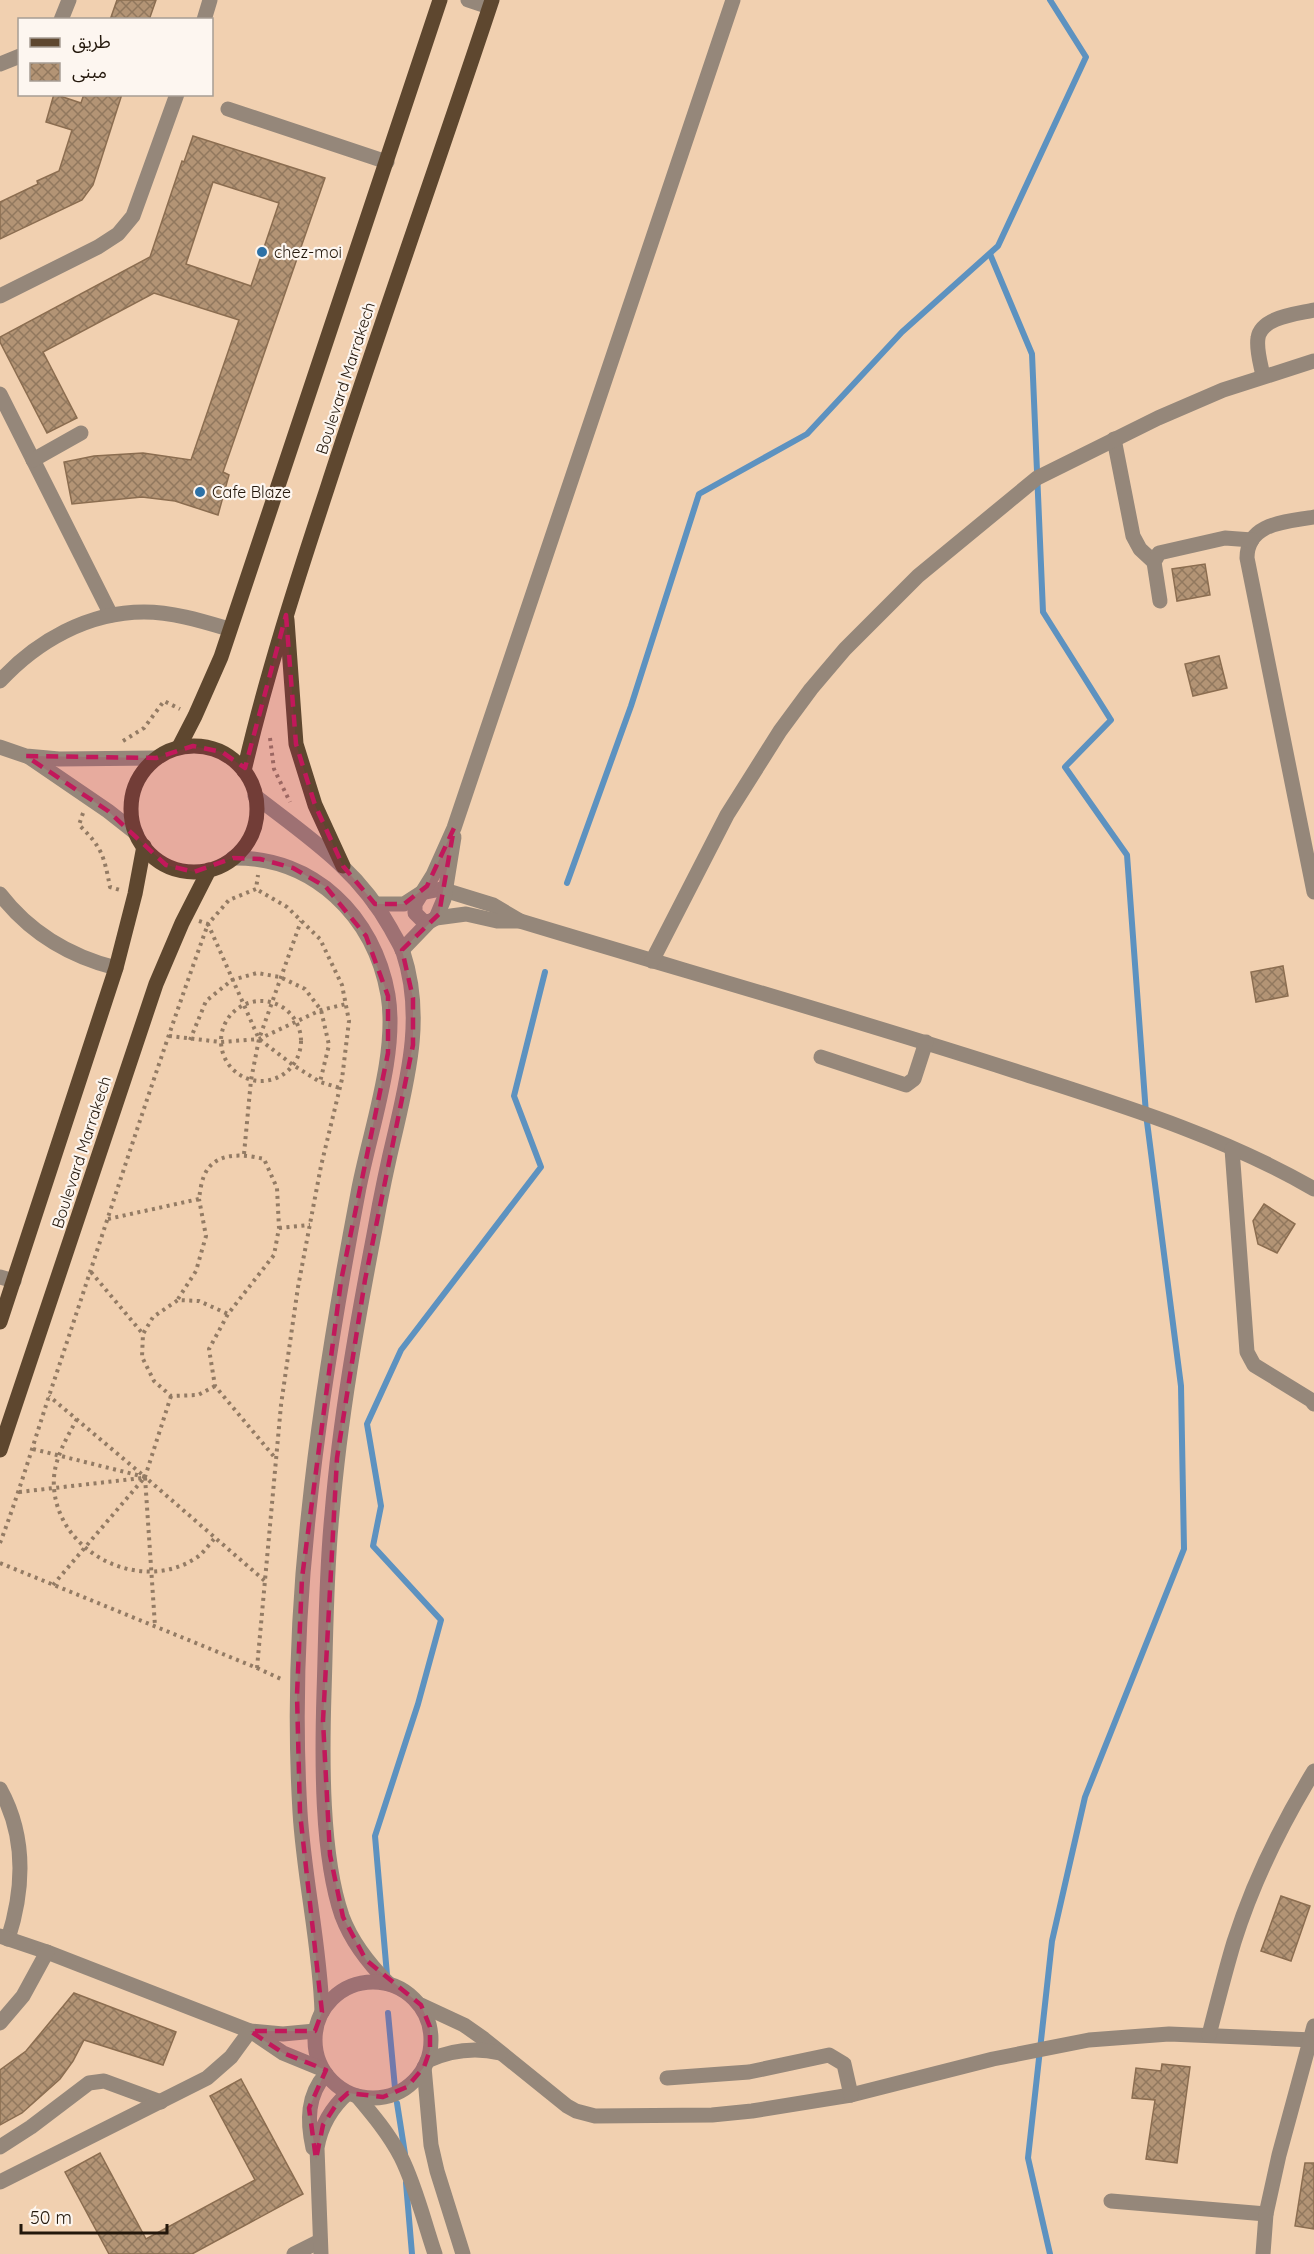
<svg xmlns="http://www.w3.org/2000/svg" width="1314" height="2254" font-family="Quicksand,'Noto Sans Arabic',sans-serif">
	<defs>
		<pattern id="building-cross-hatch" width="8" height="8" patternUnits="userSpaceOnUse" patternTransform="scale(1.5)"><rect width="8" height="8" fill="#b39475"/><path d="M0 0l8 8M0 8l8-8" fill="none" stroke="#91785e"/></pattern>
	</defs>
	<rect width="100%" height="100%" fill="#f1d0b0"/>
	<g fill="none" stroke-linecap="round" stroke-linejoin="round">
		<g stroke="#5d92c0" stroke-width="6">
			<path d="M990,254L1032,354L1043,612L1111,720L1065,767L1127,855L1146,1114L1181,1386L1184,1549L1085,1797L1052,1941L1028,2158L1050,2254"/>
			<path d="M567,883L631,706L699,494L807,434L902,332L998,246L1086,57L1050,0"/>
			<path d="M387,1975L375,1836L418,1704L441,1620L373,1546L381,1506L367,1424L401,1350L541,1167L514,1096L545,972"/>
			<path d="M388,2013L395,2088"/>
			<path d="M397,2103L405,2154"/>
			<path d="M406,2183L412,2254"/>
		</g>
	</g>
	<g fill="url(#building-cross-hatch)" stroke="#8b6d50" stroke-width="1.5" fill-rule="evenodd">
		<path d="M117,0H156L149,20H110Z"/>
		<path d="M54,94L81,103L84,94H122L93,185L82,200L0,239V202L38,184L37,181L59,171L72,130L46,122Z"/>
		<path d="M193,136L325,178L223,472L229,475L218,515L175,501L142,497L72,504L64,462L94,456L143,453L191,460L239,320L154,293L43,352L77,418L47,433L0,342V337L150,257L182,161L184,162ZM213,182L279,203L251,286L186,264Z"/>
		<path d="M1205,564L1210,595L1177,601L1172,569Z"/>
		<path d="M1219,656L1227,688L1193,696L1185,664Z"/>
		<path d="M1283,966L1288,996L1256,1002L1251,972Z"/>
		<path d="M1264,1204L1295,1224L1277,1253L1258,1244L1253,1221Z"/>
		<path d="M1281,1896L1310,1906L1291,1961L1261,1951Z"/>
		<path d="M74,1993L176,2032L163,2065L84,2040L73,2061L60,2079L22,2113L0,2125V2070L26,2051Z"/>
		<path d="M1162,2064L1190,2067L1177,2163L1146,2159L1155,2100L1132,2098L1136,2068L1161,2071Z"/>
		<path d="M241,2079L303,2194L192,2254H109L65,2172L100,2153L146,2239L255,2180L210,2096Z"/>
		<path d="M1305,2163H1314V2229L1295,2226Z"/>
	</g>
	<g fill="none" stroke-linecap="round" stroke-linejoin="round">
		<g stroke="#937b64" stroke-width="4" stroke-dasharray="3 4.5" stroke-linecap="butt">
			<path d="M270,738L274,769L290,802"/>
			<path d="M123,741L144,728L164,701L180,709"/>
			<path d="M83,813L79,825C102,847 104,856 110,887L120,890"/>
			<path d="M199,921L208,924L229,900L256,889L258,875"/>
			<circle cx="261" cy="1041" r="40"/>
			<path d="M169,1036L221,1042L259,1039L321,1010L346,1004"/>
			<path d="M190,1040L206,1001L232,980L257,973L280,977L305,989L321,1010L329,1045L320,1082"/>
			<path d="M244,1154L251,1080L259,1039L301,921"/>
			<path d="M108,1219L199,1199C200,1192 201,1183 204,1176C214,1151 243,1154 264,1159L277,1188L279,1228L274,1255L228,1314L209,1349L215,1386L276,1459"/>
			<path d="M279,1228L310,1225"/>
			<path d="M91,1272L143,1334"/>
			<path d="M178,1299L196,1271L206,1236L199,1199"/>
			<path d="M215,1386L198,1395L171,1396L154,1381L142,1357L143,1334L153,1317L178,1300L199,1301L228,1314"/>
			<path d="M171,1396L145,1477L265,1581"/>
			<path d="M77,1419C65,1441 52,1462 54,1488C59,1554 141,1594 196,1558C204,1553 209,1544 215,1538"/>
			<path d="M33,1449L145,1477L49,1396"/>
			<path d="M19,1492L142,1478"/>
			<path d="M0,1543C21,1488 37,1431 56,1375C106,1225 154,1073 208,924L259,1039L293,1065L320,1082L340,1088"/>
			<path d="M0,1563L257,1668L281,1405L298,1287L321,1166L342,1079L349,1021L342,985L320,939L287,907L256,889"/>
			<path d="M53,1585L145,1477L155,1626"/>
			<path d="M257,1668L281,1679"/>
		</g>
		<g stroke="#95877a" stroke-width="15">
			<path d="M468,0L489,7"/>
			<path d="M61,20L69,0"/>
			<path d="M204,20L210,0"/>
			<path d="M0,64L20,56"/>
			<path d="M228,109L387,162"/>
			<path d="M0,296L98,247L118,234L133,216L177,94"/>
			<path d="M1263,376C1261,365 1256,350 1258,338C1261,317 1297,314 1314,310"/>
			<path d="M0,394L111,615"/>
			<path d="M1114,439L1133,536L1140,549L1154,562"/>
			<path d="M33,460L81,433"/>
			<path d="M1314,517C1287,522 1247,522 1247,558L1314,892"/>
			<path d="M1160,601L1154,562L1159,553L1225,538L1252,540"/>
			<path d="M0,681C37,641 88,612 144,612C173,612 202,621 229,629"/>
			<path d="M0,747L26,756L59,759L156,758"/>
			<path d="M29,757L108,811L136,833"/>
			<path d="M255,796C308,837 358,869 391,929C395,937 400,944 403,952C423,1012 410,1069 396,1129C388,1162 381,1195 375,1229C357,1323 340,1418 332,1514C326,1573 326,1633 324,1693C322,1758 321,1855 342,1916C352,1943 369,1964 389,1984"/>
			<path d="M233,858C314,857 374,916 388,995C398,1055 369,1133 358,1193C338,1298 320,1404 309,1510C298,1610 294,1711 300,1812C304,1879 320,1945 322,2012"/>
			<path d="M0,894C30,933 69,956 116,968"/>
			<path d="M375,904H404L421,893L441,889L493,905L520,921"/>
			<path d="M436,918L444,899L454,837"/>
			<path d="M429,922L423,921L415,913V904L433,875L454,828L733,0"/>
			<path d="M402,950L429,922L436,918L466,914L497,921H520C685,971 851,1018 1015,1071C1117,1104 1221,1135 1314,1189"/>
			<path d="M652,961L727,815L780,731L811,689L845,649L918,576L1037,478L1158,418L1223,390L1314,361"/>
			<path d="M821,1057L906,1085L914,1079L926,1042"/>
			<path d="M1232,1149L1247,1352L1254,1365L1311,1400L1314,1404"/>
			<path d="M0,1277L14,1281"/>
			<path d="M0,1789C26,1836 24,1889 8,1939"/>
			<path d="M0,1936L47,1952L250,2031L283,2034L315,2031"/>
			<circle cx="373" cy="2040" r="58"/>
			<path d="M421,2005L464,2025L484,2039L567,2106L576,2111L595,2116L712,2115L752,2111L851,2095L993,2059L1089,2040L1169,2034L1314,2040"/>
			<path d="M0,2023L23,1996L47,1952"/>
			<path d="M252,2032L283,2053L322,2069"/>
			<path d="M1209,2035C1217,2004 1225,1972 1234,1942C1253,1882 1281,1825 1314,1771"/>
			<path d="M427,2061C451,2050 474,2047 500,2053"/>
			<path d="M424,2067L431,2145L437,2171L463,2254"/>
			<path d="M667,2078L749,2072L829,2055L844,2064L851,2095"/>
			<path d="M357,2096C373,2115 389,2134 401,2157C416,2187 424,2222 435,2254"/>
			<path d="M0,2147L31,2127L89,2083L104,2081L161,2102"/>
			<path d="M313,2148C307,2121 307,2095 326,2074"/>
			<path d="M0,2182L207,2078L231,2057L250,2031"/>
			<path d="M1111,2201L1266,2214"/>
			<path d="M294,2254L320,2241"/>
			<path d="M321,2254L317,2148C321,2125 331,2108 348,2093"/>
			<path d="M1263,2254L1266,2214L1279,2155L1314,2026"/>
		</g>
		<g stroke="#5e472f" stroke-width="15">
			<path d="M287,620L296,744L315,805L343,866"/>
			<circle cx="194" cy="809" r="63"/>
			<path d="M179,747L195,716L221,657L440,0"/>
			<path d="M244,771C266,676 296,583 327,489C380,325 438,163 492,0"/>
			<path d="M0,1322L116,968L135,894L144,846"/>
			<path d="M0,1450L156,984L182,923L209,870"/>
		</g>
	</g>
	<path fill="#c2185b" fill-opacity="0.2" stroke="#c2185b" stroke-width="4.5" stroke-dasharray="12 8" stroke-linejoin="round" d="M286,615L296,744L315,805L343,866L375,904H404L427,886L454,828L439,914L402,950L413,998V1045L365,1280L337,1458L323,1721L330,1855L343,1917L366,1960L421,2005L430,2027V2050L424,2067L407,2087L383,2097L348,2093L338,2102L323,2125L316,2159L309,2108L326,2070L283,2053L250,2031H315L322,2012L300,1813L297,1695L302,1578L341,1281L388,1053V996L366,936L326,887L293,868L260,859L233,858L194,872L166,865L108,811L26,756L156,758L193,746L222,752L245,768Z"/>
	<g fill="#2d71a6" stroke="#fdf6f0" stroke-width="2">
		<circle cx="262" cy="252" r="6"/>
		<circle cx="200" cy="492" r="6"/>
	</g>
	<g text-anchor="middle" stroke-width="4.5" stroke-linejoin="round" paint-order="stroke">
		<g font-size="16" fill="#23170b" stroke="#fdf6f0" text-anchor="start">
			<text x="274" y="258">chez-moi</text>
			<text x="212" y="498">Cafe Blaze</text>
		</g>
		<g font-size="16" fill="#23170b" stroke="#fdf6f0">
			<text transform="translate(345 378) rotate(-72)" y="6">Boulevard Marrakech</text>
			<text transform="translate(81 1152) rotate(-72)" y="6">Boulevard Marrakech</text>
		</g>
	</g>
	<rect x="18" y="18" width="195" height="78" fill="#fdf6f0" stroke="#a69d94" stroke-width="1.5"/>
	<rect x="30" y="38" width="30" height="9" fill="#5e472f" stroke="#a69d94" stroke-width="1.5"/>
	<text x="72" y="48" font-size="18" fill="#23170b">طريق</text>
	<rect x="30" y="63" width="30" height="18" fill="url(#building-cross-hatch)" stroke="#a69d94" stroke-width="1.5"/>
	<text x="72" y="78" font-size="18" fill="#23170b">مبنى</text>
	<path d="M21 2224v9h146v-9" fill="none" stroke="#23170b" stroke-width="3"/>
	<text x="30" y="2224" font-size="18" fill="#23170b" stroke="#fdf6f0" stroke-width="4.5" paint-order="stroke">50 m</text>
</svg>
